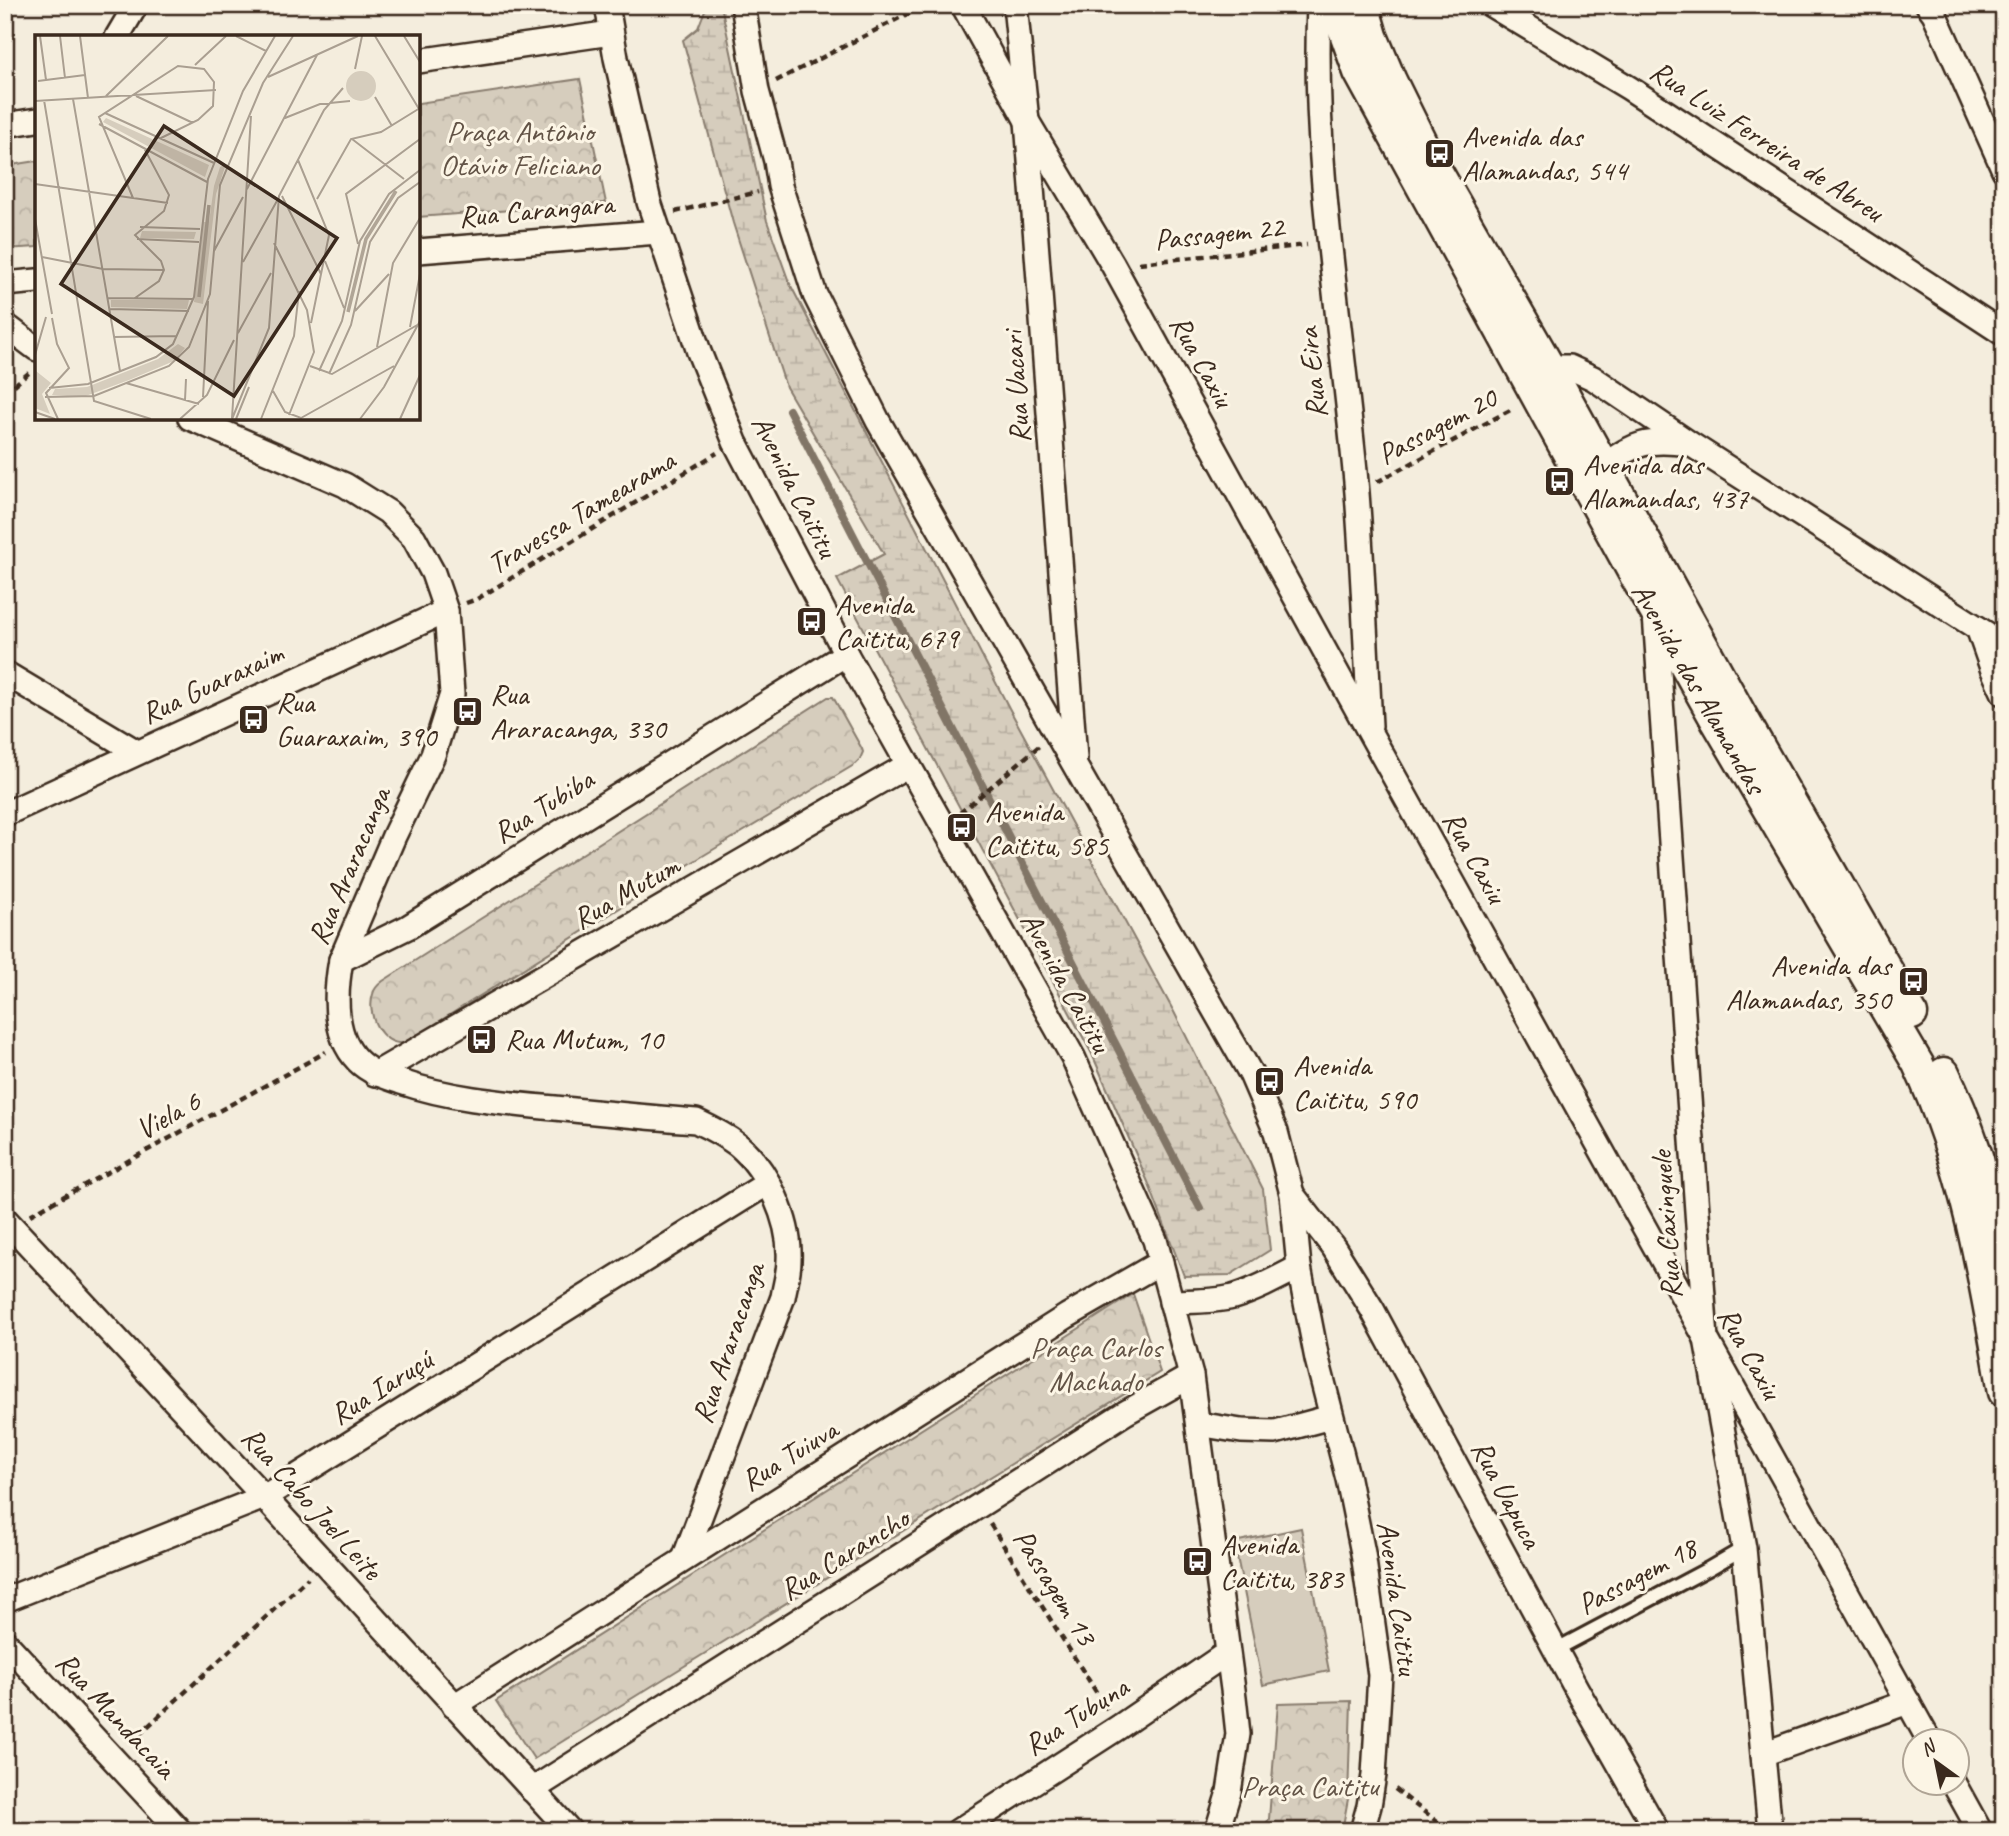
<svg xmlns="http://www.w3.org/2000/svg" width="2009" height="1836" font-family="Caveat,sans-serif">
	<defs>
		<pattern id="wetland-marsh" width="20" height="14" patternUnits="userSpaceOnUse" patternTransform="scale(1.75)"><rect width="20" height="14" fill="#d6cdbd"/><path d="M1 5h8M5 5V1M11 12h8M15 12V8" fill="none" stroke="#b9b0a2"/></pattern>
		<pattern id="park-crowns" width="20" height="18" patternUnits="userSpaceOnUse" patternTransform="scale(1.75)"><rect width="20" height="18" fill="#d6cdbd"/><path d="M2 6a3 3 0 1 1 6 0M12 15a3 3 0 1 1 6 0" fill="none" stroke="#b9b0a2"/></pattern>
	</defs>
	<rect width="100%" height="100%" fill="#f4eddd"/>
	<filter id="ink" filterUnits="userSpaceOnUse"><feTurbulence type="fractalNoise" baseFrequency=".0143" numOctaves="2"/><feDisplacementMap in="SourceGraphic" scale="14" xChannelSelector="R" yChannelSelector="G"/><feConvolveMatrix kernelMatrix="1 2 1 2 8 2 1 2 1" color-interpolation-filters="sRGB"/></filter>
	<g filter="url(#ink)">
		<path fill="#d6cdbd" stroke="#887c6e" stroke-width="2" d="M1301,1528L1329,1671L1263,1685L1234,1542Z"/>
		<path fill="url(#wetland-marsh)" stroke="#887c6e" stroke-width="2" d="M707,5H721L767,221L789,282L1009,708L1174,1012L1263,1189L1270,1250L1230,1275L1184,1276L1148,1182L1092,1054L837,579L884,554L786,387L733,223L683,40L698,28Z"/>
		<g fill="url(#park-crowns)" stroke="#887c6e" stroke-width="2">
			<path d="M580,79L606,203L418,217V103Z"/>
			<path d="M37,161V247L5,249V166Z"/>
			<path d="M828,697H833L862,749L863,752L860,759L854,765L701,857L405,1043C381,1046 366,1015 373,994C374,988 379,984 383,981Z"/>
			<path d="M1133,1294L1160,1372L534,1759L496,1701Z"/>
			<path d="M1351,1701L1348,1799L1342,1831H1261L1269,1819L1278,1703Z"/>
		</g>
		<g fill="none" stroke-linecap="round" stroke-linejoin="round">
			<path stroke="#817466" stroke-width="8" d="M789,410L1200,1208"/>
			<defs>
				<path id="service" d="M1555,1650L1708,1569L1744,1548"/>
				<g id="minor">
					<path d="M607,5L616,58L649,202L699,352L735,442L846,654L1073,1057L1155,1240L1191,1376L1234,1697L1238,1734L1229,1792L1217,1831"/>
					<path d="M743,5L757,91L776,161L780,186L815,295L878,421L1251,1074L1276,1132L1292,1194L1299,1267L1317,1359L1348,1479L1363,1553L1380,1675L1374,1775L1369,1806L1362,1831"/>
					<path d="M963,5L1027,121L1113,265L1370,733L1930,1742"/>
					<path d="M1015,5L1027,121L1075,758"/>
					<path d="M1319,5C1312,169 1343,330 1357,493C1363,570 1366,649 1370,726"/>
					<path d="M1491,5L1629,88L2004,334"/>
					<path d="M1928,5L1934,13L2004,170"/>
					<path d="M117,37L136,5"/>
					<path d="M418,61L611,33"/>
					<path d="M5,125L37,120"/>
					<path d="M418,251L658,232"/>
					<path d="M5,284L37,281"/>
					<path d="M5,325L37,349"/>
					<path d="M1536,373L1549,367H1569L1593,378L1692,445L2004,645"/>
					<path d="M190,418L345,485L388,512L414,538L433,573L446,611L452,694L433,755L394,836L341,960C335,993 333,1036 358,1061C370,1073 386,1077 401,1082C457,1101 516,1104 574,1110C615,1114 655,1118 696,1121C711,1128 725,1135 738,1145C768,1170 791,1222 789,1260C789,1272 785,1285 783,1297L684,1559"/>
					<path d="M1589,475C1632,448 1635,437 1689,444"/>
					<path d="M1655,615L1706,1339L1744,1548L1770,1831"/>
					<path d="M1978,628L1992,668L2004,694"/>
					<path d="M5,673L137,752"/>
					<path d="M5,814L446,611"/>
					<path d="M341,960L408,927L846,654"/>
					<path d="M375,1074L908,765"/>
					<path d="M1292,1194L1334,1248L1372,1309L1576,1688L1657,1831"/>
					<path d="M5,1219L264,1497L570,1831"/>
					<path d="M1171,1302C1191,1301 1213,1302 1233,1297C1256,1290 1278,1278 1299,1267"/>
					<path d="M1198,1424L1241,1431L1275,1432L1331,1417"/>
					<path d="M5,1600L264,1497L768,1183"/>
					<path d="M5,1642L180,1831"/>
					<path d="M454,1706L1067,1316L1161,1262"/>
					<path d="M1763,1754L1908,1702"/>
					<path d="M1954,1784L1980,1831"/>
					<path d="M532,1790L1125,1413L1191,1376"/>
					<path d="M958,1831L1119,1727L1227,1653"/>
				</g>
				<g id="tertiary">
					<path d="M1335,5L1359,72L1637,579L1716,720L1918,1064C1966,1166 1985,1281 2004,1392"/>
					<path d="M1363,5L1372,36L1391,81L1428,156L1549,367L1741,715L1912,1014"/>
					<path d="M1944,1073C1972,1131 1990,1193 2004,1255"/>
				</g>
			</defs>
			<use href="#service" stroke="#3b2a1e" stroke-width="18"/>
			<use href="#minor" stroke="#3b2a1e" stroke-width="28"/>
			<use href="#tertiary" stroke="#3b2a1e" stroke-width="35"/>
			<g stroke="#3b2a1e" stroke-width="4.5" stroke-dasharray="7 5" stroke-linecap="butt">
				<path d="M776,81L925,5"/>
				<path d="M675,212L758,192"/>
				<path d="M1139,263L1307,245"/>
				<path d="M5,393L31,371"/>
				<path d="M1377,482L1514,408"/>
				<path d="M466,603L477,599L717,453"/>
				<path d="M960,813L1039,746"/>
				<path d="M30,1215L326,1052"/>
				<path d="M990,1524L1107,1709"/>
				<path d="M130,1743L308,1578"/>
				<path d="M1395,1789L1449,1831"/>
			</g>
			<use href="#service" stroke="#fcf5e5" stroke-width="12"/>
			<use href="#minor" stroke="#fcf5e5" stroke-width="23"/>
			<use href="#tertiary" stroke="#fcf5e5" stroke-width="30"/>
		</g>
	</g>
	<defs>
		<symbol id="bus-square" viewBox="-11 -11 22 22"><rect x="-9" y="-9" width="18" height="18" rx="4" fill="#3b2a1e" stroke="#fcf5e5"/><path d="M-5-6H5V4H4V6H2V4H-2V6H-4V4H-5ZM-3.5-4V0h7V-4ZM-3.5 1.2v1.5H-2V1.2ZM2 1.2v1.5H3.5V1.2Z" fill="#fff"/></symbol>
	</defs>
	<g fill-rule="evenodd">
		<use href="#bus-square" x="1422" y="136" width="35" height="35"/>
		<use href="#bus-square" x="1542" y="464" width="35" height="35"/>
		<use href="#bus-square" x="794" y="604" width="35" height="35"/>
		<use href="#bus-square" x="450" y="694" width="35" height="35"/>
		<use href="#bus-square" x="236" y="702" width="35" height="35"/>
		<use href="#bus-square" x="944" y="810" width="35" height="35"/>
		<use href="#bus-square" x="1896" y="964" width="35" height="35"/>
		<use href="#bus-square" x="464" y="1022" width="35" height="35"/>
		<use href="#bus-square" x="1252" y="1064" width="35" height="35"/>
		<use href="#bus-square" x="1180" y="1544" width="35" height="35"/>
	</g>
	<g text-anchor="middle" stroke-width="6" stroke-linejoin="round" paint-order="stroke">
		<g font-size="30" fill="#625346" stroke="#fcf5e5">
			<text x="520" y="141">Praça Antônio<tspan x="520" dy="34">Otávio Feliciano</tspan></text>
			<text x="1096" y="1357">Praça Carlos<tspan x="1096" dy="34">Machado</tspan></text>
			<text x="1310" y="1796">Praça Caititu</text>
		</g>
		<g font-size="30" fill="#3b2a1e" stroke="#fcf5e5" text-anchor="start">
			<text x="1462" y="146">Avenida das<tspan x="1462" dy="34">Alamandas, 544</tspan></text>
			<text x="1583" y="474">Avenida das<tspan x="1583" dy="34">Alamandas, 437</tspan></text>
			<text x="835" y="614">Avenida<tspan x="835" dy="34">Caititu, 679</tspan></text>
			<text x="490" y="704">Rua<tspan x="490" dy="34">Araracanga, 330</tspan></text>
			<text x="276" y="712">Rua<tspan x="276" dy="34">Guaraxaim, 390</tspan></text>
			<text x="985" y="821">Avenida<tspan x="985" dy="34">Caititu, 585</tspan></text>
			<text x="1891" y="975" text-anchor="end">Avenida das<tspan x="1891" dy="34">Alamandas, 350</tspan></text>
			<text x="505" y="1049">Rua Mutum, 10</text>
			<text x="1293" y="1075">Avenida<tspan x="1293" dy="34">Caititu, 590</tspan></text>
			<text x="1220" y="1554">Avenida<tspan x="1220" dy="34">Caititu, 383</tspan></text>
		</g>
		<g font-size="30" fill="#3b2a1e" stroke="#fcf5e5">
			<text transform="translate(1767 141) rotate(33)" y="10">Rua Luiz Ferreira de Abreu</text>
			<text transform="translate(536 210) rotate(-5)" y="10">Rua Carangara</text>
			<text transform="translate(1219 233) rotate(-6)" y="10">Passagem 22</text>
			<text transform="translate(1202 361) rotate(61)" y="10">Rua Caxiu</text>
			<text transform="translate(1312 373) rotate(-96)" y="10">Rua Eira</text>
			<text transform="translate(1016 387) rotate(-94)" y="10">Rua Uacari</text>
			<text transform="translate(1437 426) rotate(-28)" y="10">Passagem 20</text>
			<text transform="translate(795 486) rotate(63)" y="10">Avenida Caititu</text>
			<text transform="translate(581 512) rotate(-31)" y="10">Travessa Tamearama</text>
			<text transform="translate(212 683) rotate(-25)" y="10">Rua Guaraxaim</text>
			<text transform="translate(1699 688) rotate(60)" y="10">Avenida das Alamandas</text>
			<text transform="translate(543 806) rotate(-32)" y="10">Rua Tubiba</text>
			<text transform="translate(1475 857) rotate(61)" y="10">Rua Caxiu</text>
			<text transform="translate(349 866) rotate(-67)" y="10">Rua Araracanga</text>
			<text transform="translate(626 892) rotate(-30)" y="10">Rua Mutum</text>
			<text transform="translate(1066 982) rotate(61)" y="10">Avenida Caititu</text>
			<text transform="translate(168 1115) rotate(-29)" y="10">Viela 6</text>
			<text transform="translate(1666 1225) rotate(-94)" y="10">Rua Caxinguele</text>
			<text transform="translate(728 1343) rotate(-71)" y="10">Rua Araracanga</text>
			<text transform="translate(1750 1353) rotate(61)" y="10">Rua Caxiu</text>
			<text transform="translate(381 1387) rotate(-32)" y="10">Rua Iaruçú</text>
			<text transform="translate(789 1455) rotate(-32)" y="10">Rua Tuiuva</text>
			<text transform="translate(1507 1494) rotate(62)" y="10">Rua Uapuca</text>
			<text transform="translate(312 1503) rotate(48)" y="10">Rua Cabo Joel Leite</text>
			<text transform="translate(844 1554) rotate(-32)" y="10">Rua Carancho</text>
			<text transform="translate(1637 1576) rotate(-28)" y="10">Passagem 18</text>
			<text transform="translate(1055 1587) rotate(58)" y="10">Passagem 13</text>
			<text transform="translate(1398 1598) rotate(82)" y="10">Avenida Caititu</text>
			<text transform="translate(116 1715) rotate(47)" y="10">Rua Mandacaia</text>
			<text transform="translate(1076 1716) rotate(-33)" y="10">Rua Tubuna</text>
		</g>
	</g>
	<g transform="translate(35 35)">
		<rect width="385" height="385" fill="#f4eddd"/>
		<path d="M191,129L181,159L168,269L159,267L168,187H174L179,151L185,132Z" fill="#d6cdbd"/>
		<path d="M311 51a15 15 0 1 1 30 0a15 15 0 1 1-30 0ZM71,83L174,130L170,142L68,87ZM107,196L161,197L159,204L105,203ZM76,265H154L152,274L76,272ZM143,309L150,313L139,326L94,345L48,362L17,360L20,354L52,352L123,324ZM1,336L16,348L7,359L15,379L0,373Z" fill="#d6cdbd"/>
		<path fill="none" stroke="#b0a596" stroke-width="3.5" d="M164,262L174,170M313,277L331,204L361,156"/>
		<path fill="none" stroke="#aa9f91" stroke-width="2" d="M5,1L11,45M25,1L30,43M45,1L53,63M201,1L231,16M340,1L384,74M369,1L385,27M160,30L191,1M320,34L327,1M233,42L323,1M3,46L50,40M71,61L133,1M101,61L158,88M340,62L357,91M38,64L85,336M9,65L59,366L116,384M0,66L181,55M70,78L179,128M250,83L285,69L315,66M64,89L172,147M317,104L369,144M263,125L294,200L276,288M0,149L133,168M212,154L282,20M247,161L286,239M98,163L64,82L143,31L169,34L179,47L178,71L163,85L126,103M282,164L316,104L346,97L385,73M0,184L17,279M105,192L165,194M102,204L164,207M239,208L272,275L279,317L254,380M323,209L311,159L385,104M179,216L208,162M7,222L68,234L129,235M290,226L309,273M208,227L243,164M72,263L158,264M100,263L124,246L129,235L126,226L100,200L129,176L134,160L109,113M75,274L154,276M320,276L354,239M17,283L22,309L34,333L11,358L23,384M375,292L385,239M203,298L236,238M79,302L141,301M342,312L358,228L385,183M0,320L11,282M275,331L297,339L384,289M284,336L307,286L325,206L354,159L385,135M294,339L316,290L335,207L363,163L385,147M91,348L164,369M14,353L53,349L121,322L138,309L159,262L173,144L208,56L240,1M238,356L250,377L266,383L359,331M10,362L59,361L134,331L154,312L175,259L185,150L228,48L258,1M168,362L173,266M150,365L151,344M0,377L20,384M197,383L216,81M145,384L172,360L199,305M197,384L234,293L244,161L289,75L308,53M201,384L214,352M226,384L259,301L264,256M325,384L349,352L385,286M365,384L385,340"/>
		<path fill="#3b2a1e" fill-opacity="0.15" stroke="#3b2a1e" stroke-width="3.5" d="M129,91L302,203L199,361L26,249Z"/>
		<rect width="385" height="385" fill="none" stroke="#3b2a1e" stroke-width="3.5"/>
	</g>
	<rect width="2009" height="1836" fill="none" stroke="#fcf5e5" stroke-width="28"/>
	<rect x="14" y="14" width="1981" height="1808" fill="none" stroke="#3b2a1e" stroke-width="2.5" filter="url(#ink)"/>
	<g transform="translate(1936 1762) rotate(327)"><circle r="33" fill="#fcf5e5" stroke="#afa495" stroke-width="2"/>
	<path d="M0-5L12 26L0 18L-12 26Z" fill="#3b2a1e"/>
	<text y="-10" font-size="19" font-weight="bold" text-anchor="middle" fill="#3b2a1e">N</text>
	</g>
</svg>
